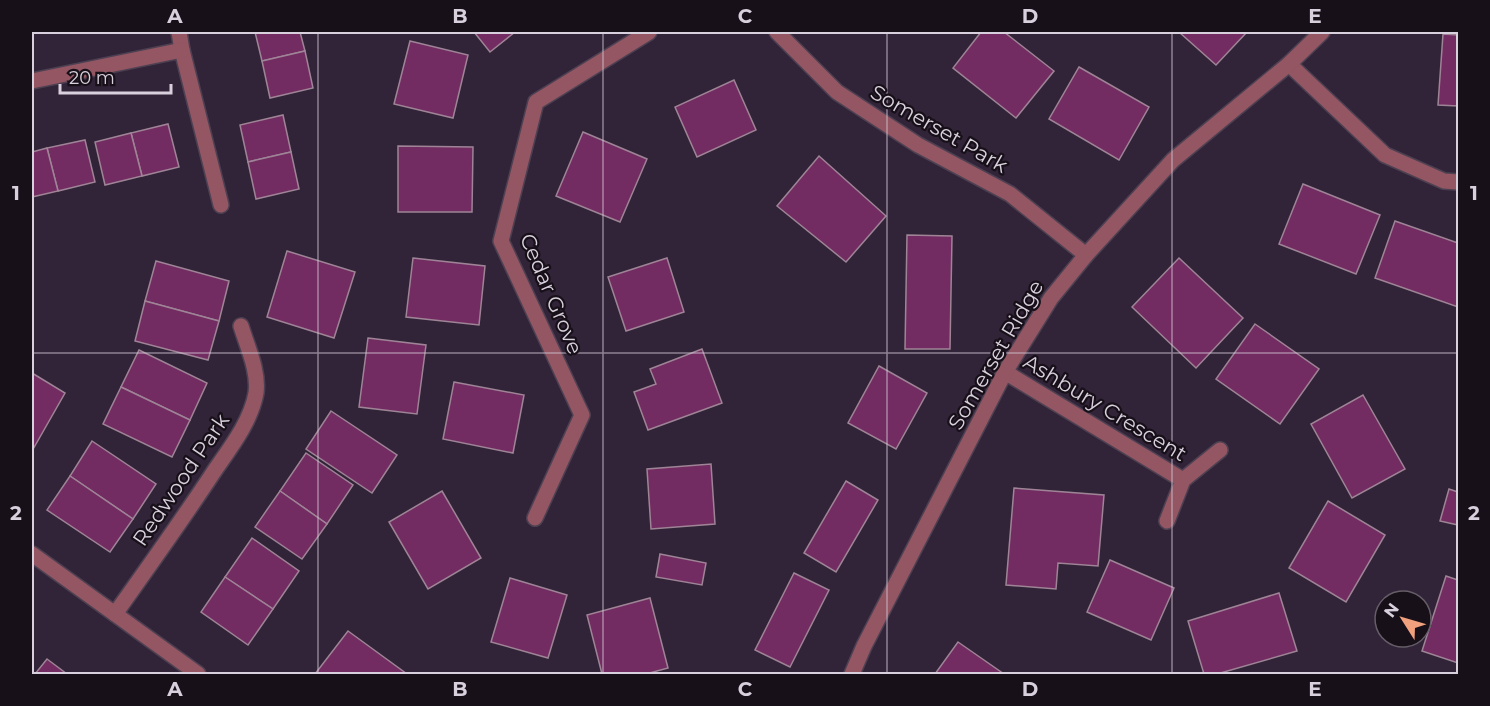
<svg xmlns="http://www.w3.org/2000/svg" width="1490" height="706" font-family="Montserrat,sans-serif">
	<rect width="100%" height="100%" fill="#322438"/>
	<g fill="#732c62" stroke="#9e8496" stroke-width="1.5">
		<path d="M255,32H300L305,51L262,61Z"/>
		<path d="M474,32H515L490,52Z"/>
		<path d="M981,32H1004L1054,71L1016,118L953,68Z"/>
		<path d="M1179,32H1247L1216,65Z"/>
		<path d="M1443,34L1458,35V106L1438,105Z"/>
		<path d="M410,41L468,55L453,118L394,104Z"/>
		<path d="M305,51L313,88L270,98L262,61Z"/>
		<path d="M1079,67L1149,107L1119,160L1049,119Z"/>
		<path d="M734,80L756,130L697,157L675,107Z"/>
		<path d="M283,115L291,152L248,162L240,125Z"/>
		<path d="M168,124L179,167L142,176L131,133Z"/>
		<path d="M583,132L647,159L620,222L556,196Z"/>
		<path d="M131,133L142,176L105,185L95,142Z"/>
		<path d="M85,140L95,182L58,191L47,148Z"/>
		<path d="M398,146L473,147L472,212H398Z"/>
		<path d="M47,148L58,191L32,197V152Z"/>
		<path d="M291,152L299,189L256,199L248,162Z"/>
		<path d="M819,156L886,216L846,262L777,206Z"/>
		<path d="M1303,184L1380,215L1356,274L1279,244Z"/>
		<path d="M1395,221L1458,243V307L1375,278Z"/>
		<path d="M907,235L952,236L950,349H905Z"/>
		<path d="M287,251L355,272L334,338L267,317Z"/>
		<path d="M413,258L485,266L479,325L406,317Z"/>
		<path d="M667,258L684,312L626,331L608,277Z"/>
		<path d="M1179,258L1243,318L1196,368L1132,307Z"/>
		<path d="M156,261L229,281L219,321L145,301Z"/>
		<path d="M145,301L219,321L208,360L135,341Z"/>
		<path d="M1255,324L1319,369L1280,424L1216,379Z"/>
		<path d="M368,338L426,345L417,414L359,407Z"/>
		<path d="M702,349L722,403L648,430L634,392L656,384L650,369Z"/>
		<path d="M139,350L207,383L190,420L121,387Z"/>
		<path d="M879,366L927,393L896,449L848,423Z"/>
		<path d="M32,373L65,393L32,451Z"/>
		<path d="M454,382L524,395L513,453L443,439Z"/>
		<path d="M121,387L190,420L172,457L103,424Z"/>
		<path d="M1363,395L1405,469L1352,498L1311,424Z"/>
		<path d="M331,411L397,455L372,493L306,449Z"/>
		<path d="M92,441L156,484L133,519L70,476Z"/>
		<path d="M306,453L353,485L327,524L280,491Z"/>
		<path d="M711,464L715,524L651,529L647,469Z"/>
		<path d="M70,476L133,519L110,552L47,510Z"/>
		<path d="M846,481L878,500L836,572L804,553Z"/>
		<path d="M1014,488L1104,495L1098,566L1058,563L1056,589L1006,585Z"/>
		<path d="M1449,489L1458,492V525L1440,521Z"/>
		<path d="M280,491L327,524L302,559L255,527Z"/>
		<path d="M442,491L481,558L428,589L389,522Z"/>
		<path d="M1328,501L1385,535L1346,602L1289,568Z"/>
		<path d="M252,538L299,571L273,609L225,577Z"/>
		<path d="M660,554L706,563L702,585L656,577Z"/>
		<path d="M1110,560L1174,588L1151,640L1087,612Z"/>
		<path d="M794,573L829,590L790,667L755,650Z"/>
		<path d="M1446,576L1458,580V663L1422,651Z"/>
		<path d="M225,577L273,609L248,645L201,612Z"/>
		<path d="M510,578L567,595L548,658L491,642Z"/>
		<path d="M1279,593L1297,651L1217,674H1204L1188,621Z"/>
		<path d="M650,598L668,668L646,674H602L587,615Z"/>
		<path d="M348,631L407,674H315Z"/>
		<path d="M958,642L1004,674H935Z"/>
		<path d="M47,659L67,674H35Z"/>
	</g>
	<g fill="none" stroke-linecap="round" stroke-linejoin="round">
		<defs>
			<g id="minor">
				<path d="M179,32L182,50L221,205"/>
				<path d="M777,32L837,92L918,145L1010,194L1086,255"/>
				<path d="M1289,64L1385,155L1444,181L1458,182"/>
				<path d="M32,81L182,50"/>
				<path d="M1005,372L1183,480"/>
				<path d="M535,518L582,415L501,241L536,102L649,32"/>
				<path d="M1167,521L1183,480L1220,450"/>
				<path d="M32,554L198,674"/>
				<path d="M115,614C149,566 183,519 215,470C231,447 251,421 256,393C259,371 247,346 241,326"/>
				<path d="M852,674L864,646L1005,372L1051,298L1086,255L1173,160L1289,64L1322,32"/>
			</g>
		</defs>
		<use href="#minor" stroke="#4d4052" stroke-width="18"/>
		<use href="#minor" stroke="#935662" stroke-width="15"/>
	</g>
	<path fill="none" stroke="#d9d0dd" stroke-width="1.5" stroke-opacity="0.55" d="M318,32V674M603,32V674M887,32V674M1172,32V674M32,353H1458"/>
	<g text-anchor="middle" stroke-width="4.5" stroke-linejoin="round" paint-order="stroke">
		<g font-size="21" fill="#d9d0dd" stroke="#171019">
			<text transform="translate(939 129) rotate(30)" y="7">Somerset Park</text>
			<text transform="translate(551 294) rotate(67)" y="7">Cedar Grove</text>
			<text transform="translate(996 355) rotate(-60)" y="7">Somerset Ridge</text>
			<text transform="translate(1105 408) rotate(31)" y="7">Ashbury Crescent</text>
			<text transform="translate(181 480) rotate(-56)" y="7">Redwood Park</text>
		</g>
	</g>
	<rect width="1490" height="706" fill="none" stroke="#171019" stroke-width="66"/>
	<g transform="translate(1403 619) rotate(307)"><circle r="28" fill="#171019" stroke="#655d67" stroke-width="1.5"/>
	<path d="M0-4.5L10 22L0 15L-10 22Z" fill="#f1a17d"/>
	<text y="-9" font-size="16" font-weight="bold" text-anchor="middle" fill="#d9d0dd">N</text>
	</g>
	<path d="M60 84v9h111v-9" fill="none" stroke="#d9d0dd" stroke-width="3"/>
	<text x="69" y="84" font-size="18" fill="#d9d0dd" stroke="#171019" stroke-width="4.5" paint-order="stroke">20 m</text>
	<rect x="33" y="33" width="1424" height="640" fill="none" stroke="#d9d0dd" stroke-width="2"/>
	<g font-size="20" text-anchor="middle" font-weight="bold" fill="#d9d0dd">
		<text x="175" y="23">A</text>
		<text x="460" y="23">B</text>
		<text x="745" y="23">C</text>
		<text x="1030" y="23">D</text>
		<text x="1315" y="23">E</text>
		<text x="16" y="200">1</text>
		<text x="1474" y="200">1</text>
		<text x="16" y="520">2</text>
		<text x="1474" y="520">2</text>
		<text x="175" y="696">A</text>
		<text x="460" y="696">B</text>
		<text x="745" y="696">C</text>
		<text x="1030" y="696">D</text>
		<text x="1315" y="696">E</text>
	</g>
</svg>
